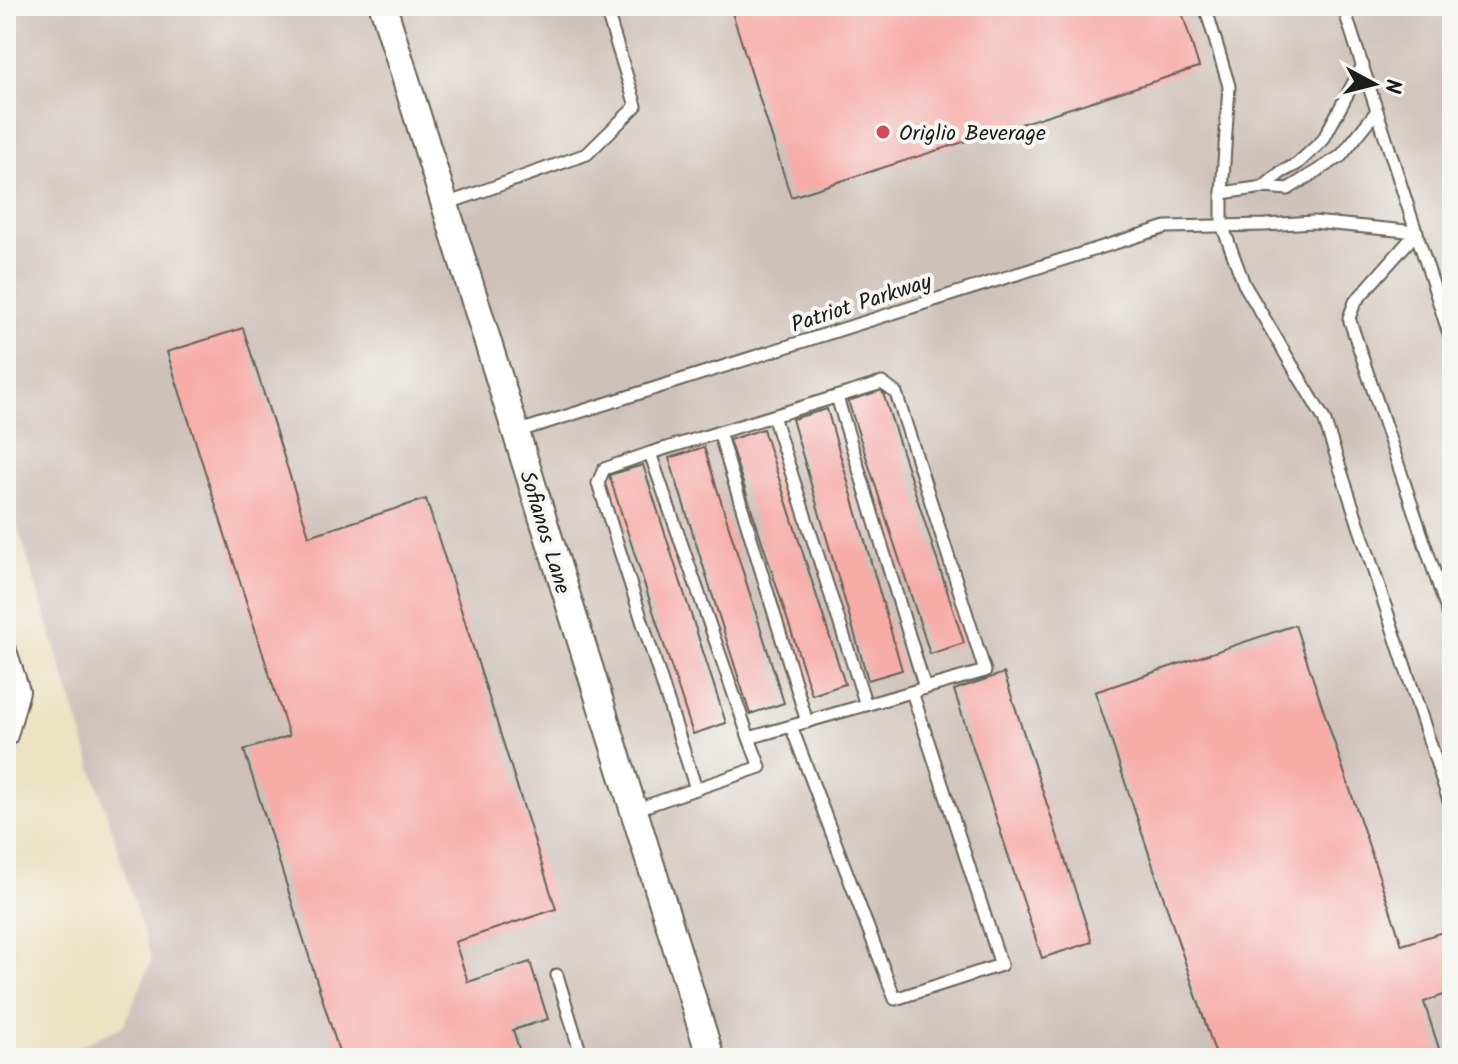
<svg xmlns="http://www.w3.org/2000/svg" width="1458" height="1064" font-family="Kalam,sans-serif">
	<rect width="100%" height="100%" fill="#f6f6f2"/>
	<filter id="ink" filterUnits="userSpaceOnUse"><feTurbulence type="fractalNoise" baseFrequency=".0125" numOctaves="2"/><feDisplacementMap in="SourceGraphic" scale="16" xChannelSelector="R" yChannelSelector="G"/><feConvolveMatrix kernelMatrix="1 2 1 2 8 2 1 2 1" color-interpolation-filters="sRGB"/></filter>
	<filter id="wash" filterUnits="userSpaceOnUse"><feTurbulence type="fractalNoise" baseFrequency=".006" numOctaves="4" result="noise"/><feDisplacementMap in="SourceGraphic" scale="32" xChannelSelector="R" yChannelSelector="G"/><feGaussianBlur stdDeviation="1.8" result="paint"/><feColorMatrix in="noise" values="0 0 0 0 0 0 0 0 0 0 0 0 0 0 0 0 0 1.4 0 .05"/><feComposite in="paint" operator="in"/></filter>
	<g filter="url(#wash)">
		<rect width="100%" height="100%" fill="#ece3c4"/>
		<path fill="#cec1ba" d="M6,6H1452V1058H54L123,1026L152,960L6,489Z"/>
		<g id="blocks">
			<g fill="#f7aca8">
				<path d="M730,6H1180L1199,67L791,197Z"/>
				<path d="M243,328L309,536L426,499L556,909L455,942L468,982L530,962L548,1019L513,1030L522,1058H341L244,750L289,736L167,352Z"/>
				<path d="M882,390L964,643L930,654L848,401Z"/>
				<path d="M827,409L902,670L868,680L792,419Z"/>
				<path d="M763,429L845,684L812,695L729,440Z"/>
				<path d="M704,447L784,703L750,714L669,458Z"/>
				<path d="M643,465L726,723L693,734L609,475Z"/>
				<path d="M1295,625L1402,945L1452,929V992L1424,1002L1442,1058H1217L1095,692Z"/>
				<path d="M1004,673L1092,942L1042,958L954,690Z"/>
			</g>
		</g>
	</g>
	<g filter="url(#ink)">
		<use href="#blocks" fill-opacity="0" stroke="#656257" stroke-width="2"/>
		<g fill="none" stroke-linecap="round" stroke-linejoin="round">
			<defs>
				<g id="service">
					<path d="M1205,6L1229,86L1222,193V225L1244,284L1324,419L1452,810"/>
					<path d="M1343,6L1452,343"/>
					<path d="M1264,187L1280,173L1297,164L1323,140L1363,65"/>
					<path d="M1222,193L1264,187L1288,189L1341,156L1377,111"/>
					<path d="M446,204L587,154L636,106L605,6"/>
					<path d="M1417,232L1355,302L1349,318L1452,625"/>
					<path d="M837,397L925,688"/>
					<path d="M773,416L866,705"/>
					<path d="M516,432L1166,227L1265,225L1313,222L1417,232"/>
					<path d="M719,432L807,722"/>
					<path d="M650,453L604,469L598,483L696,789"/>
					<path d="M791,726L895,999L1001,965L912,692"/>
					<path d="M634,810L760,767L749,738L650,453L882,383L896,393L985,671L749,738"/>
					<path d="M557,975L582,1058"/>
				</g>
				<path id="minor" d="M6,654L18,691L6,735"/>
				<path id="tertiary" d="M383,6L711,1058"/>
			</defs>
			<use href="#service" stroke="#656257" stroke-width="15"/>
			<use href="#minor" stroke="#656257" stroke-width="26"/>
			<use href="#tertiary" stroke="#656257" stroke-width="30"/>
			<use href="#service" stroke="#fff" stroke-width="11"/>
			<use href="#minor" stroke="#fff" stroke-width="22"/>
			<use href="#tertiary" stroke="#fff" stroke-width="26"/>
		</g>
	</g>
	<circle fill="#d1495b" stroke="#f6f6f2" stroke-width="3" cx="883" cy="132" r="8"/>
	<g text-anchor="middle" stroke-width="8" stroke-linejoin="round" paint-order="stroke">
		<g font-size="22" fill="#1c1c1c" stroke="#f6f6f2" text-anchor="start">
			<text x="899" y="140">Origlio Beverage</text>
		</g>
		<g font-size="22" fill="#1c1c1c" stroke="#f6f6f2">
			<text transform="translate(861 302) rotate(-18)" y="8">Patriot Parkway</text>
			<text transform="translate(546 532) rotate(73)" y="8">Sofianos Lane</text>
		</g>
	</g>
	<rect width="1458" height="1064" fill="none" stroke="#f6f6f2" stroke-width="32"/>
	<g transform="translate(1374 84) rotate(97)" stroke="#f6f6f2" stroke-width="6" paint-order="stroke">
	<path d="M0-6L14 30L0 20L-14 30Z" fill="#1c1c1c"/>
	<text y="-12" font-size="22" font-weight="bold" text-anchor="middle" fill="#1c1c1c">N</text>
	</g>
</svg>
